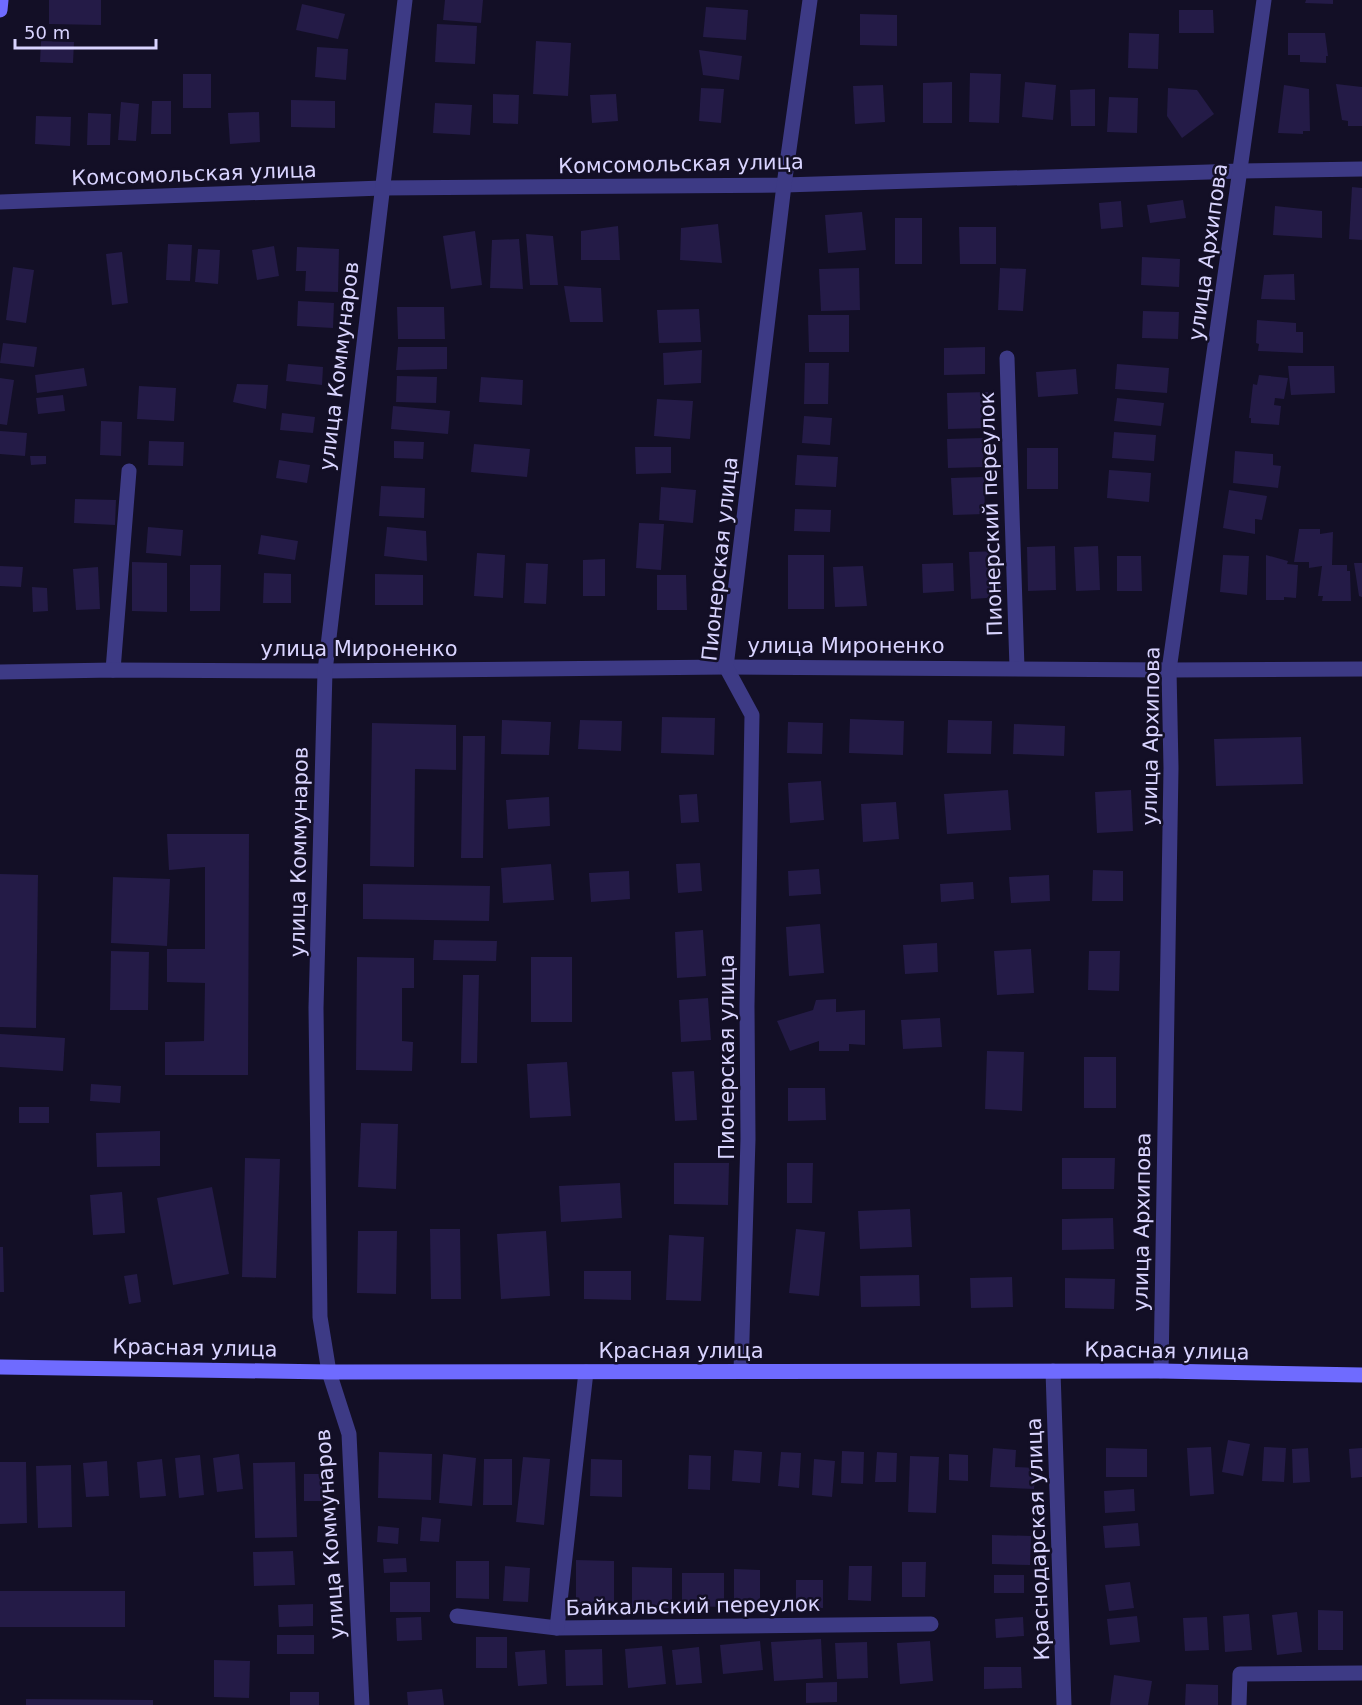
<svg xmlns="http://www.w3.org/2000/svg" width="1362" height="1705" font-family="'DejaVu Sans',sans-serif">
	<rect width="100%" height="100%" fill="#130f26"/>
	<g fill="#241b47">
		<path d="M49,0H101V25L49,24Z"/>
		<path d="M445,0H483L481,23L443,20Z"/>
		<path d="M1306,0H1333V4L1305,3Z"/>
		<path d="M302,4L345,14L338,39L296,30Z"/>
		<path d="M706,7L748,10L746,40L703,37Z"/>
		<path d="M1179,10H1213L1214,33H1179Z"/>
		<path d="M860,14L897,15V46L860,45Z"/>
		<path d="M437,24L477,26L475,64L435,62Z"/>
		<path d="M1129,33L1159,34L1158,69L1128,68Z"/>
		<path d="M1288,33H1325L1328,56H1326V63L1300,62V55H1288Z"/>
		<path d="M41,41L74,42L73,63L40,62Z"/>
		<path d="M536,41L571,43L568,96L533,94Z"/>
		<path d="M317,47L348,49L346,80L315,77Z"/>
		<path d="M699,50L742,56L739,80L703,75Z"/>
		<path d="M970,73L1001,74L999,123L969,122Z"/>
		<rect x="183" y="74" width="28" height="34"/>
		<path d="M952,82V123H923V83Z"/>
		<path d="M1025,82L1056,85L1053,120L1022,117Z"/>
		<path d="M1336,84L1362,87V126H1348V121L1342,120Z"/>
		<path d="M883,85L885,122L855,124L853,86Z"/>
		<path d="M1284,85L1309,89L1310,131H1303V134L1278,133Z"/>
		<path d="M701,88L724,89L721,123L699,121Z"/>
		<path d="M1168,88L1197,90L1214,114L1182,138L1167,116Z"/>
		<path d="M1095,89V126H1071L1070,90Z"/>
		<path d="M493,94L519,95L518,124L493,123Z"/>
		<path d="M616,94L618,121L592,123L590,95Z"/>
		<path d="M1109,97L1138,98L1137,133L1107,132Z"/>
		<path d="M291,100L335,101V128L291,127Z"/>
		<path d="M152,101H171V134H151Z"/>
		<path d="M121,102L139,104L136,141L118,140Z"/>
		<path d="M435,103L472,105L470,135L433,133Z"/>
		<path d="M259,112L260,142L230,144L228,113Z"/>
		<path d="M88,113L111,114L110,145H87Z"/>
		<path d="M36,116L71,117L70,146L35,144Z"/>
		<path d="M1352,187L1362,188V240L1349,239Z"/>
		<path d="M1183,200L1186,218L1150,223L1147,205Z"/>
		<path d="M1121,201L1123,227L1101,229L1099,203Z"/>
		<path d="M1275,206L1322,211V238L1273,235Z"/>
		<path d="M862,212L866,250L828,253L825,215Z"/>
		<rect x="895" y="218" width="27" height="46"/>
		<path d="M718,224L722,263L680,260L681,228Z"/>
		<path d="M618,226L620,260H581V231Z"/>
		<path d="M959,227H996V264H960Z"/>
		<path d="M475,231L482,285L451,289L443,236Z"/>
		<path d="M526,234L553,236L558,285H530Z"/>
		<path d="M519,239L523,289L490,288L492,240Z"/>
		<path d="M168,244L192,245L190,281L166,280Z"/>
		<path d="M274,246L279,276L257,280L252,250Z"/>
		<path d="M297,247L339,249L338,292L305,291L306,271H296Z"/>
		<path d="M198,249L220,250L218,284L195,282Z"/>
		<path d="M122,252L128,303L112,305L106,254Z"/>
		<path d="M1142,257L1180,259L1179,287L1141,285Z"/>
		<path d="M13,267L34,270L26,323L6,320Z"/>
		<path d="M859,268L860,310L821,311L819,269Z"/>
		<path d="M1000,268L1026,269L1023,311L998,310Z"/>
		<path d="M1294,274L1295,300L1261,299L1264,275Z"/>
		<path d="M564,286L601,288L603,322H570Z"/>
		<path d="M298,301L334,303L333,328L297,326Z"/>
		<path d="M397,307H444L445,339H398Z"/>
		<path d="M699,309L701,342L659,343L657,310Z"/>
		<path d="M1143,311L1179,312L1178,339L1142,338Z"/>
		<path d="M808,315H849V352H809Z"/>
		<path d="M1257,320L1296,323V332H1303V353L1258,351L1259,344L1256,343Z"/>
		<path d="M3,343L37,347L34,367L0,363Z"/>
		<path d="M398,347H447V369L396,370Z"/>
		<path d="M985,347V374L944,375V348Z"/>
		<path d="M702,350L701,383L664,385L663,353Z"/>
		<path d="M805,363H829L828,404H804Z"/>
		<path d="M288,364L323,367L322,385L286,381Z"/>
		<path d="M1117,364L1169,368L1167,393L1115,389Z"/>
		<path d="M1288,366H1334L1335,393L1291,395Z"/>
		<path d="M84,368L87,386L37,393L35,375Z"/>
		<path d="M1076,369L1078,394L1038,397L1036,372Z"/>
		<path d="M1259,375L1288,378L1284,399L1275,398L1274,405L1281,406L1279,425L1251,423V418H1249L1253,384L1257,385Z"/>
		<path d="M397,376L437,377L436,403L396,402Z"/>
		<path d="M481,377L523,380L522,405L479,402Z"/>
		<path d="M0,378L14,380L7,425L0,424Z"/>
		<path d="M237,384L268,385L266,409L233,402Z"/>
		<path d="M139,386L176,388L174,421L137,419Z"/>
		<path d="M988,392L989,428L948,429L947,393Z"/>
		<path d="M63,395L65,411L38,414L36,398Z"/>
		<path d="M1117,398L1164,403L1161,426L1114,421Z"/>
		<path d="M657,399L693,401L690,439L654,436Z"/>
		<path d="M393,406L450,411L448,434L391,429Z"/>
		<path d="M282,413L315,417L313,433L280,430Z"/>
		<path d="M804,416L832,418L830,445L802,443Z"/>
		<path d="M101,421L122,422L121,456L100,455Z"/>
		<path d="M0,431L27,433L25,456L0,454Z"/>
		<path d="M1114,432L1156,435L1154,461L1112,458Z"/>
		<path d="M983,438L984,467L948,468L947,439Z"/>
		<path d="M149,441L184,442L183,466L148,465Z"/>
		<path d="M394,441L424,442L423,459L394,458Z"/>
		<path d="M474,444L530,449L527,477L471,472Z"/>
		<path d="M635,447H671V473L636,474Z"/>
		<rect x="1027" y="448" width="31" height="41"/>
		<path d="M1235,451L1273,454V465L1281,466L1278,488L1233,483Z"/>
		<path d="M797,455L838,457L836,487L795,485Z"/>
		<path d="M30,456H46V464L31,465Z"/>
		<path d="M279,460L310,465L307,483L276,478Z"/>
		<path d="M1109,470L1151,473L1149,502L1107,498Z"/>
		<path d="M984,477L985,514L953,515L951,478Z"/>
		<path d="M381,486L425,488L424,518L379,516Z"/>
		<path d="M661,487L696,490L693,523L659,520Z"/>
		<path d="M1229,490L1267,496L1262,520L1255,519V534L1223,528Z"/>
		<path d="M75,499L116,500L115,525L74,523Z"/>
		<path d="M795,509L831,510L830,532L794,531Z"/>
		<path d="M639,523L664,524L661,570L636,568Z"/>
		<path d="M148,527L183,530L181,556L146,553Z"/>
		<path d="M387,527L426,531L427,561L384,556Z"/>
		<path d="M1299,529H1320V534L1333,532L1332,565H1347V571H1350L1351,601H1322L1323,596H1318L1322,566L1309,568V562H1294Z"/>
		<path d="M261,535L298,541L295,560L258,554Z"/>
		<path d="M1055,546L1056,590L1028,591L1027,547Z"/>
		<path d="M1098,546L1100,590L1076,591L1074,547Z"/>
		<path d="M999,551L1002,597L971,599L969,552Z"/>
		<path d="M477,553L505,555L503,598L474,596Z"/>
		<rect x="788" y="555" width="36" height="54"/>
		<path d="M1223,555L1249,556L1247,595L1220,592Z"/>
		<path d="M1266,555L1288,561L1287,564L1298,565L1296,598L1284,597V600H1266Z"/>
		<path d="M1117,556H1141L1142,591H1117Z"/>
		<path d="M605,559V596H583V560Z"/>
		<path d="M132,562L167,563V612L132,611Z"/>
		<path d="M526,563L548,564L546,604L524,603Z"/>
		<path d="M953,563L954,591L923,593L922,564Z"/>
		<path d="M1354,563H1362V597L1359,596Z"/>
		<path d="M190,565H221L220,611H190Z"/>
		<path d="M0,566L23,567L21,587L0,586Z"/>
		<path d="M863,566L867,606L835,607L833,567Z"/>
		<path d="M98,567L100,609L76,610L73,569Z"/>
		<path d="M264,573L291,574V603H263Z"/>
		<path d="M375,574L423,575V605H375Z"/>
		<path d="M657,575H686L687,610H657Z"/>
		<path d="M32,587L47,588L48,611L33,612Z"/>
		<path d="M662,717L715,718L714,755L661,753Z"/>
		<path d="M850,719L904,721L903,755L849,753Z"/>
		<path d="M502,720L551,722L549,755L501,754Z"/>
		<path d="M580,720L622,721L621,751L578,749Z"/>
		<path d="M948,720L992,721L991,754L947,753Z"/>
		<path d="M788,722L823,723L822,754L787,753Z"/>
		<path d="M372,723L456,725V770L415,769L414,867L370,866Z"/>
		<path d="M1014,724L1065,726L1064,756L1013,754Z"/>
		<path d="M463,736H485L483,858H461Z"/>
		<path d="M1301,737L1303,784L1216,786L1214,739Z"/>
		<path d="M821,781L824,820L790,823L788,783Z"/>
		<path d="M1008,790L1011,830L947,834L944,794Z"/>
		<path d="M1131,790L1133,831L1097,833L1095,792Z"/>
		<path d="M697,794L699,822L681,823L679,795Z"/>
		<path d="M549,797L550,826L508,829L506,800Z"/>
		<path d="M896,802L899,839L863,842L861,804Z"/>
		<path d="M167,834H249L248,1075H165V1042L204,1041L205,983L167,982V949H205V867L169,870Z"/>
		<path d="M700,863L702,891L678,893L676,864Z"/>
		<path d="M551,864L554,900L503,903L501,868Z"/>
		<path d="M819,869L821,894L789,896L788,871Z"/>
		<path d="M1093,870L1123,871V901H1092Z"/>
		<path d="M629,871L630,899L591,902L589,873Z"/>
		<path d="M0,874L38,875L36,1028L0,1027Z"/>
		<path d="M1049,875L1050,901L1011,903L1009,877Z"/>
		<path d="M113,877L170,879L167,946L111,943Z"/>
		<path d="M973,882L974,899L941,902L940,884Z"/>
		<path d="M363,884L490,886L489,921L363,919Z"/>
		<path d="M820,924L824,973L789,976L786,927Z"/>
		<path d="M703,930L706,976L677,978L675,932Z"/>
		<path d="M434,940L497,941L496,961L433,960Z"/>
		<path d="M937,943L938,972L905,974L903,945Z"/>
		<path d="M1031,949L1034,993L997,995L994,951Z"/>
		<path d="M111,951L149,952L148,1010H110Z"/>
		<path d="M1089,951H1120L1119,991L1088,990Z"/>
		<path d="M357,957L414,958V988H402V1041L413,1042L412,1071L356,1070Z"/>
		<rect x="531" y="957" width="41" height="65"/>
		<path d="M463,975H479L477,1063H461Z"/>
		<path d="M708,998L711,1040L681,1042L679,1000Z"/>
		<path d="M836,999V1012L865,1010V1045L849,1044V1051H819V1041L790,1051L777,1021L813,1010L816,1000Z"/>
		<path d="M940,1018L942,1047L903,1049L901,1020Z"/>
		<path d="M0,1034L65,1038L63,1071L0,1067Z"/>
		<path d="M987,1051L1024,1052L1022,1111L985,1109Z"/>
		<rect x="1084" y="1057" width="32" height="51"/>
		<path d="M567,1062L571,1116L530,1118L527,1064Z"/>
		<path d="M694,1071L697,1120L675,1121L672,1072Z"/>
		<path d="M91,1084L121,1086L120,1103L90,1101Z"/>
		<path d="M788,1088H825L826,1120L788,1121Z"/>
		<rect x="19" y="1107" width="30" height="16"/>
		<path d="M361,1123L398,1124L396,1189L358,1187Z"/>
		<path d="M160,1131V1166L97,1167L96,1133Z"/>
		<path d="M245,1158L280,1159L276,1278L242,1277Z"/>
		<path d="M1062,1158H1115L1114,1189H1062Z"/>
		<path d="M674,1163H729L728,1205L674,1204Z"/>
		<path d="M787,1163H813L812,1203H787Z"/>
		<path d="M620,1183L622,1218L561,1222L559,1186Z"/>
		<path d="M212,1187L229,1274L173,1285L157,1198Z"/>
		<path d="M122,1192L125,1233L93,1235L90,1195Z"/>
		<path d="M910,1209L912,1247L860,1249L858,1211Z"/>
		<path d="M1113,1218L1114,1249L1062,1250V1219Z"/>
		<path d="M430,1229H460L461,1299H431Z"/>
		<path d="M796,1229L825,1232L819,1296L789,1293Z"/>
		<path d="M358,1231H397L396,1294L357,1293Z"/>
		<path d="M546,1231L550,1296L501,1299L497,1234Z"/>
		<path d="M669,1235L704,1237L701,1301L666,1300Z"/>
		<path d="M0,1247H3L4,1292H0Z"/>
		<path d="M584,1271H631V1300L584,1299Z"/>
		<path d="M137,1274L141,1302L129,1304L124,1276Z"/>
		<path d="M919,1275L920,1306L861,1307L860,1276Z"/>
		<path d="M1012,1277L1013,1307L971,1308L970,1278Z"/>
		<path d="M1065,1278L1115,1279L1114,1309L1065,1308Z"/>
		<path d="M1228,1440L1250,1444L1243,1476L1222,1472Z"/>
		<path d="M1211,1447L1214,1494L1190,1496L1187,1448Z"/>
		<path d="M1264,1447L1286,1448L1284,1482L1262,1481Z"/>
		<path d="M993,1448L1016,1450L1015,1467L1036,1468L1034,1489L990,1487Z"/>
		<path d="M1106,1448L1147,1449V1477H1106Z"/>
		<path d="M1308,1448L1310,1482L1293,1483L1292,1449Z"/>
		<path d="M1362,1448V1477L1351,1478L1349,1449Z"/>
		<path d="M734,1450L762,1452L760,1483L732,1481Z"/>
		<path d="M842,1451L864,1452L863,1484L841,1483Z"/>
		<path d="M379,1452L432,1454L431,1500L378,1498Z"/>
		<path d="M781,1452L801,1453L799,1488L778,1486Z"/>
		<path d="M877,1452L897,1453L896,1482H875Z"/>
		<path d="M239,1454L243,1489L217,1492L213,1458Z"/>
		<path d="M443,1454L476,1458L472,1506L439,1503Z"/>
		<path d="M949,1454L968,1455V1481L949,1480Z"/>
		<path d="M200,1455L204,1495L179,1498L175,1458Z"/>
		<path d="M689,1455L711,1456L710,1490L688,1489Z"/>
		<path d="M910,1456L939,1457L936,1513L908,1512Z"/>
		<path d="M523,1457L550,1459L544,1525L516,1522Z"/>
		<path d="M162,1459L166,1496L140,1498L137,1462Z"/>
		<path d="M484,1459H512V1505H483Z"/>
		<path d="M591,1459L622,1460V1497L590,1496Z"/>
		<path d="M814,1459L835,1461L832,1497L812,1495Z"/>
		<path d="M107,1461L109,1496L86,1497L83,1463Z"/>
		<path d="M0,1462H26L27,1523L0,1524Z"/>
		<path d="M295,1462L297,1537L255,1538L253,1463Z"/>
		<path d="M71,1465L72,1527L38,1528L36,1466Z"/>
		<rect x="304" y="1474" width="18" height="27"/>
		<path d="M1134,1489L1135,1511L1105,1513L1104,1491Z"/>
		<path d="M422,1517L441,1519L439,1542L420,1541Z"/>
		<path d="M1138,1523L1140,1546L1105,1548L1103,1526Z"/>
		<path d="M378,1526L399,1528L398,1544L377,1542Z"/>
		<path d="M992,1535L1031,1536L1030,1565L992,1564Z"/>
		<path d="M293,1551L295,1585L254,1586L253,1552Z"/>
		<path d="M406,1558L407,1572L384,1573L383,1559Z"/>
		<path d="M576,1560L614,1561V1605H576Z"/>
		<path d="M456,1561H489V1599L456,1598Z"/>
		<path d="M902,1562H926L925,1597H902Z"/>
		<path d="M505,1566L530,1568L528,1602L503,1601Z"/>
		<path d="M849,1566H872L871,1601L848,1600Z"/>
		<path d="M632,1567L672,1568V1608H632Z"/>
		<path d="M734,1569L760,1570V1607H734Z"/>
		<path d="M682,1573H724V1607L682,1606Z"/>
		<rect x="994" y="1575" width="30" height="18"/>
		<rect x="796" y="1580" width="27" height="28"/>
		<rect x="390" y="1582" width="40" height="30"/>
		<path d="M1130,1582L1134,1608L1109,1611L1105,1585Z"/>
		<rect x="0" y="1591" width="125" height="36"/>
		<path d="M313,1604V1626L279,1627L278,1605Z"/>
		<path d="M1318,1610L1343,1611V1650H1318Z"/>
		<path d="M1297,1612L1302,1652L1277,1655L1272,1615Z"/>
		<path d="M1249,1614L1252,1650L1225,1652L1223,1616Z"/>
		<path d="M1137,1616L1140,1642L1110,1645L1107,1619Z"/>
		<path d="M421,1617L422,1640L397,1641L396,1618Z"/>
		<path d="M1023,1617L1024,1636L996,1638L995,1619Z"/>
		<path d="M1207,1617L1209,1650L1185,1651L1183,1618Z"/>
		<rect x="277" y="1635" width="37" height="19"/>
		<rect x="476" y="1637" width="31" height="31"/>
		<path d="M821,1639L823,1678L774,1681L771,1642Z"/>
		<path d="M760,1641L763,1670L723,1674L720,1645Z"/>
		<path d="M930,1641L933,1681L900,1684L897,1643Z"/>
		<path d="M867,1642L868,1678L837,1679L835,1643Z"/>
		<path d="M662,1646L666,1684L628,1688L625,1649Z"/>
		<path d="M699,1647L702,1683L676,1685L672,1650Z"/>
		<path d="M602,1649L603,1685L566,1686L565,1650Z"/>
		<path d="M545,1650L547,1684L518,1686L515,1652Z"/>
		<path d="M214,1660L250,1661L249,1698L214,1697Z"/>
		<path d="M984,1667H1021L1022,1688L984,1689Z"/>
		<path d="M1114,1675L1152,1681L1148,1705H1110Z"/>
		<path d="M837,1682V1702L806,1703V1683Z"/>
		<path d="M1186,1684L1218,1685V1705H1185Z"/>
		<path d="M442,1689L444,1705H408L407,1692Z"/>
		<rect x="290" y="1692" width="29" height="13"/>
		<path d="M26,1699L153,1700V1705H26Z"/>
	</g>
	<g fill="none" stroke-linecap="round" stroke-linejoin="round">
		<g stroke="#3d3a85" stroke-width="15">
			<path d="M0,202L382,188L784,185L1241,171L1362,169"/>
			<path d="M1007,358L1017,668"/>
			<path d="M113,670L129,471"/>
			<path d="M0,672L113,670L325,671L726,667L1169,670L1362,669"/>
			<path d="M741,1371L748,1139L747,1006L752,715L726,667L784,185L810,0"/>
			<path d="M1053,1371L1064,1705"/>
			<path d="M1161,1371L1171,768L1169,670L1264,0"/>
			<path d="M457,1616L557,1628L931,1624"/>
			<path d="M557,1628L586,1372"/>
			<path d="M362,1705L349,1434L329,1372L320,1317L316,1008L325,671L405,0"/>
			<path d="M1239,1705L1240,1674L1362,1673"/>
		</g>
		<g stroke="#6f6bff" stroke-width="15">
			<path d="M0,10L1,0"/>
			<path d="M0,1367L329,1372L1161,1371L1362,1375"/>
		</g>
	</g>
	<g text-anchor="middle" stroke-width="5" stroke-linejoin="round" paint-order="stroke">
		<g font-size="21" fill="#d9d4ff" stroke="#130f26">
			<text transform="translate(681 164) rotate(-1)" y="7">Комсомольская улица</text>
			<text transform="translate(194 174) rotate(-2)" y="7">Комсомольская улица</text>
			<text transform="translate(1208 252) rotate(-82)" y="7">улица Архипова</text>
			<text transform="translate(339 366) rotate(-83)" y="7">улица Коммунаров</text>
			<text transform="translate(991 514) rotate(-92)" y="7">Пионерский переулок</text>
			<text transform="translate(720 559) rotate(-84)" y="7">Пионерская улица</text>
			<text x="846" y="653">улица Мироненко</text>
			<text x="359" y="656">улица Мироненко</text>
			<text transform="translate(1151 736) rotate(-89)" y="7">улица Архипова</text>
			<text transform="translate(299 852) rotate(-89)" y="7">улица Коммунаров</text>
			<text transform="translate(727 1057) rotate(-90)" y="7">Пионерская улица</text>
			<text transform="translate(1142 1222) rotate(-89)" y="7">улица Архипова</text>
			<text transform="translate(195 1348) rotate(1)" y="7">Красная улица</text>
			<text x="681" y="1358">Красная улица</text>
			<text transform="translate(1167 1351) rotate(1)" y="7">Красная улица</text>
			<text transform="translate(330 1534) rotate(-94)" y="7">улица Коммунаров</text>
			<text transform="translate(1038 1539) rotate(-92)" y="7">Краснодарская улица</text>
			<text transform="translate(693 1606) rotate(-1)" y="7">Байкальский переулок</text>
		</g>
	</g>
	<path d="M15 39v9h141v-9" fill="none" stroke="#d9d4ff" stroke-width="3"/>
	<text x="24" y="39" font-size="18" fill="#d9d4ff" stroke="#130f26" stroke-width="4.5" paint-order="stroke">50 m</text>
</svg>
